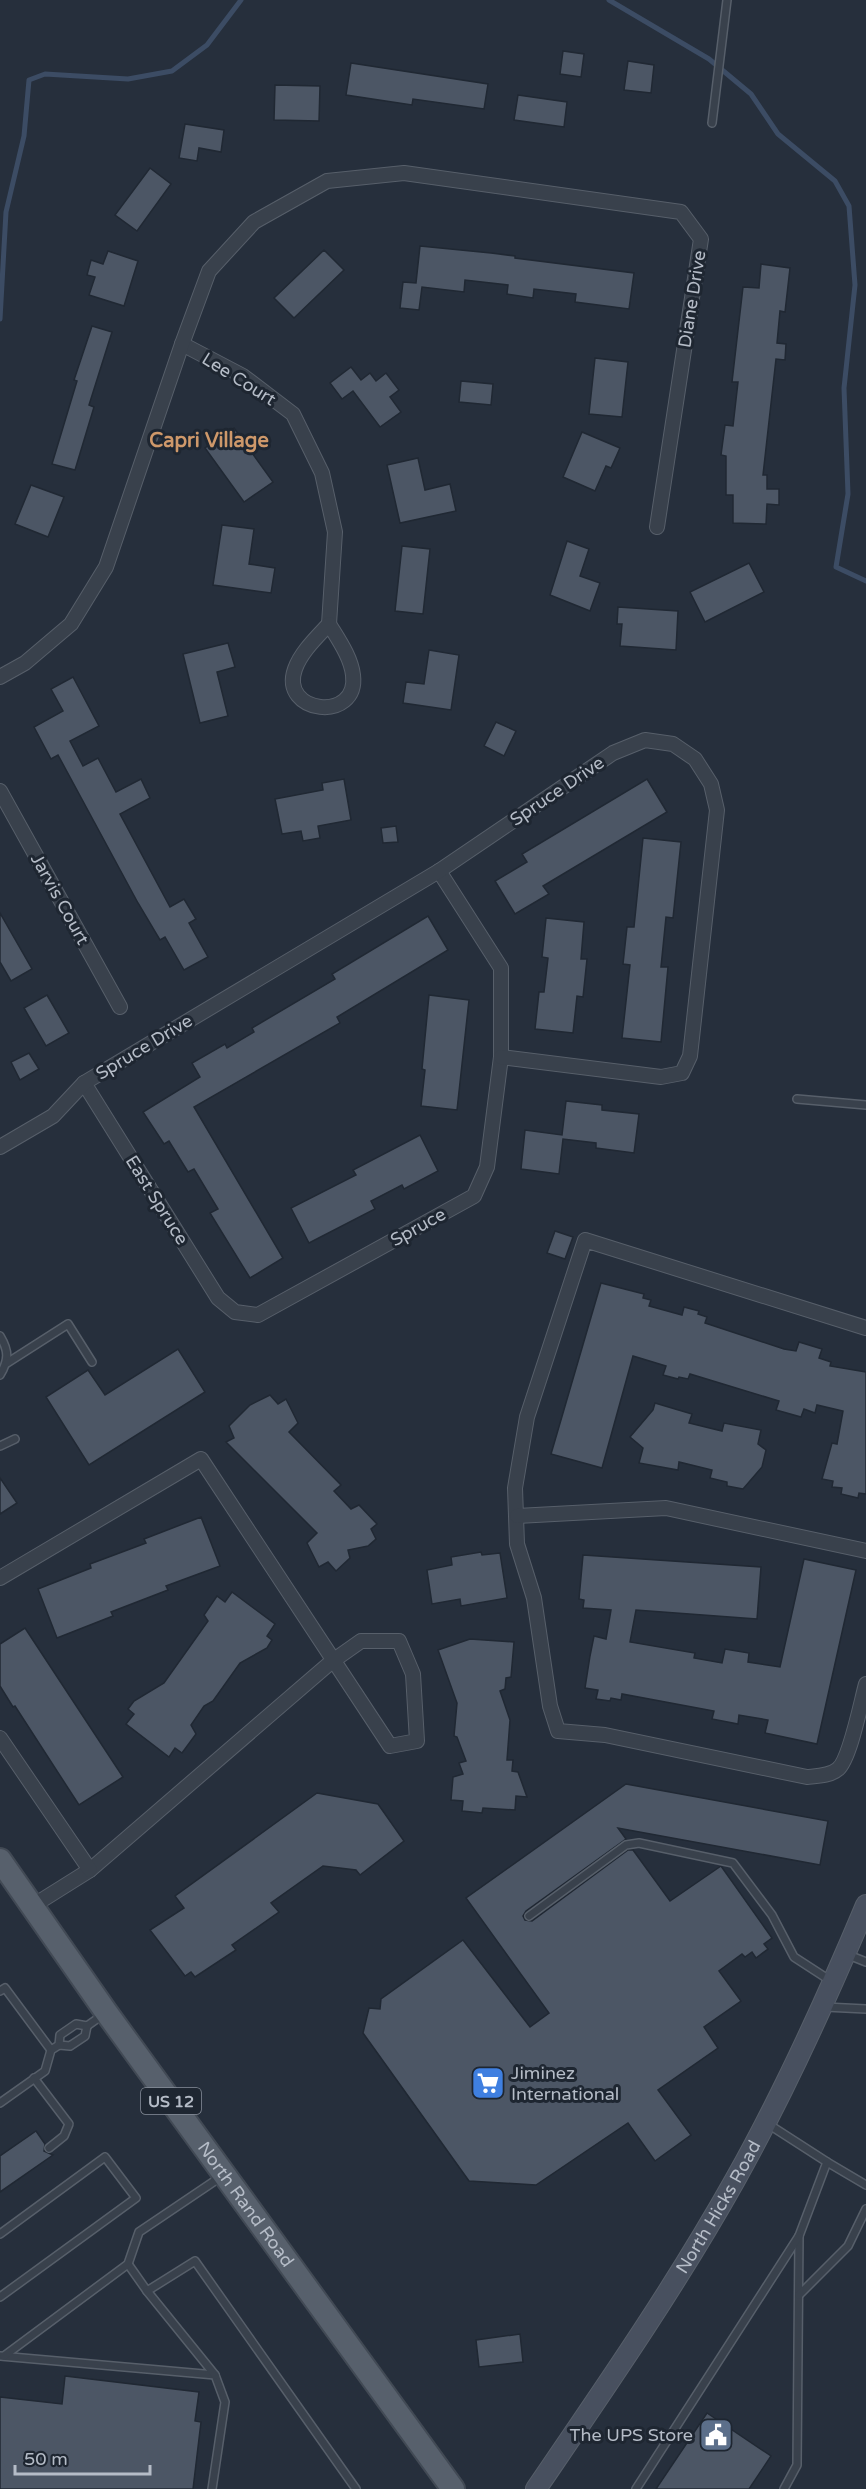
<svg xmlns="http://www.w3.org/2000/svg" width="866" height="2489" font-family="'Varela Round',sans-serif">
	<rect width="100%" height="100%" fill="#262f3c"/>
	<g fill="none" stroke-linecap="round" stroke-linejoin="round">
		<g stroke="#3c4c64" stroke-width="5">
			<path d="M609,0L709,59L751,94L778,134L835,181L849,206L855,285L844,388L848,494L836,567L866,581"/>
			<path d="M0,319L6,212L24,136L29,80L45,74L128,79L172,71L207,45L241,0"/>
		</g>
	</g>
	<g fill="#4c5665" stroke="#202833" stroke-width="1.5">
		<path d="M563,51L584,54L581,77L560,74Z"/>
		<path d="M628,61L654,65L651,93L624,90Z"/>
		<path d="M351,63L488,84L484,109L413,99L412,105L346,95Z"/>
		<path d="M275,85L320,86L319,121L274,120Z"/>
		<path d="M518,95L567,102L564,127L514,120Z"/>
		<path d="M185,124L224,130L221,152L199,148L197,161L179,158Z"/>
		<path d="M150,168L171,184L137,231L115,215Z"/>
		<path d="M420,246L491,253L515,256V258L634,273L629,309L575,302L576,294L534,289L533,298L507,294L508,285L465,280L464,292L422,287L419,310L400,308L403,282L416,283Z"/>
		<path d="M324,250L344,270L294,318L274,298Z"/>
		<path d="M108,251L138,261L124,306L89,295L95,277L87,275L91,260L103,264Z"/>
		<path d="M761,264L790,268L785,312L780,311L777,343L786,344L785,360L776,359L763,475H767V489H779V505L767,504L766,524L733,523V495H726V456L721,455L725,425L733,426L738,382H732L743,287L759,288Z"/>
		<path d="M92,326L112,332L89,405L94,407L75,470L52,464L77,381L74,380Z"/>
		<path d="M595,358L628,362L622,417L589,414Z"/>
		<path d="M351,367L361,380L370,373L376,381L386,373L399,390L390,397L401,412L380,427L353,391L342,399L330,383Z"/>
		<path d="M461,381L493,384L491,405L459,402Z"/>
		<path d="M234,428L273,482L244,502L205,448Z"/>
		<path d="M582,432L620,448L611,468L606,466L595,491L563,477Z"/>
		<path d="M418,458L425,490L450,484L456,511L400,523L387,465Z"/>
		<path d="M31,485L64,497L48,537L15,524Z"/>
		<path d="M222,525L254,529L249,564L275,568L271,593L213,585Z"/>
		<path d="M567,541L589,549L580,576L600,583L590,611L550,595Z"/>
		<path d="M402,546L430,549L423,614L395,611Z"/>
		<path d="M749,563L764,592L705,622L690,592Z"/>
		<path d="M618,607L678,611L676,650L620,646L622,624H617Z"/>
		<path d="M228,643L235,667L217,672L228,716L200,723L183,654Z"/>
		<path d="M429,650L459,655L451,710L403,703L406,682L424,684Z"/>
		<path d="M73,677L99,726L70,741L83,766L98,758L116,792L141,779L150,798L120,814L170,907L184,899L196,919L189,923L208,957L184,970L165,937L160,940L138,903L58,755L51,759L34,727L63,711L51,689Z"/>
		<path d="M496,722L516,731L504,756L484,746Z"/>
		<path d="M344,779L351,820L318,826L320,838L303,841L301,831L282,834L275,799L323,790L322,783Z"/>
		<path d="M647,779L667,812L543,886L549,894L515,914L495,881L527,862L522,854Z"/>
		<path d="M396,826L398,842L383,843L381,828Z"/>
		<path d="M643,838L681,842L673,918L666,917L661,967H668L661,1042L622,1038L630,965L623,964L627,927H634Z"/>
		<path d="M0,913L32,969L11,981L0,962Z"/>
		<path d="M428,916L448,950L337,1017L340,1023L194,1107L283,1258L250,1278L210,1213L218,1209L194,1169L188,1172L169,1141L164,1144L143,1112L200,1077L192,1063L225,1044L227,1048L254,1032L252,1028L335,979L332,974Z"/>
		<path d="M546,918L584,922L581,959H587L583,997L577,996L573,1033L535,1029L539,992H544L548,958L542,957Z"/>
		<path d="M47,995L69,1033L46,1046L24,1008Z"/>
		<path d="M429,995L469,1000L457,1110L421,1106L425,1070L422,1069Z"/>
		<path d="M29,1053L39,1069L20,1080L11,1062Z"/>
		<path d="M566,1101L602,1105V1110L639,1114L634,1153L596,1148V1143L563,1139L559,1174L521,1169L525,1130L562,1135Z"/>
		<path d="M420,1135L438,1171L404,1189L402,1185L371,1201L375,1209L309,1243L291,1208L356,1175L353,1170Z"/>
		<path d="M555,1231L573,1237L565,1259L547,1253Z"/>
		<path d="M601,1283L644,1294L643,1298L651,1300L649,1306L682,1315L684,1307L699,1311L698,1314L707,1317L705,1323L784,1349L796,1351L799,1342L822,1349L819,1358L831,1362L830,1366L866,1372V1494L859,1493L858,1498L841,1494L842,1488L832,1487L833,1481L822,1479L832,1443L837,1444L843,1411L817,1405L815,1413L804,1409L801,1417L776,1410L779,1401L690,1374L688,1379L679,1377L678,1379L663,1375L666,1366L633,1356L602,1468L551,1454Z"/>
		<path d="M178,1349L205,1392L89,1465L46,1397L88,1370L105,1395Z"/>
		<path d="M270,1395L278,1404L286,1399L298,1423L289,1432L341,1485L334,1491L351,1509L359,1505L377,1524L371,1529L376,1539L368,1546L348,1550L350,1558L336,1571L328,1562L319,1567L307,1543L317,1533L226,1442L234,1438L229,1426L250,1405Z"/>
		<path d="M655,1403L692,1414L689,1423L722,1431L724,1423L761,1430L758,1444L766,1450L762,1467L743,1489L727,1486V1482L710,1478L712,1470L679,1462L678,1470L639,1463L643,1448L630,1437L653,1410Z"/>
		<path d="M0,1478L17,1503L0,1514Z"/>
		<path d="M201,1517L220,1566L166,1586L168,1590L111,1612L113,1616L57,1638L38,1589L91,1568L90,1564L146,1543L144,1539Z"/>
		<path d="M481,1552L482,1555L500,1553L507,1598L461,1606L460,1599L432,1604L427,1570L452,1565L451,1557Z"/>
		<path d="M583,1555L761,1567L757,1619L636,1610L630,1642L695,1653L694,1658L722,1663L725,1649L749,1653L748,1662L780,1667L804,1559L856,1570L817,1744L765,1733L768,1720L739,1715L738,1724L712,1719L714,1711L622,1694L621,1700L611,1698L610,1701L596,1699L598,1690L585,1688L590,1656L594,1636L606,1639L611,1610L583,1608L584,1600L579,1599Z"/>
		<path d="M232,1592L275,1624L267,1636L272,1640L267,1648L240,1663L213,1701L204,1706L191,1725L196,1734L182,1753L175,1748L169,1757L126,1724L134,1714L128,1709L134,1701L164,1683L208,1621L204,1615L217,1596L225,1602Z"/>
		<path d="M25,1628L123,1777L79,1805L15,1706L13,1707L0,1686V1644Z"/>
		<path d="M470,1639L514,1642L511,1677L506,1678L505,1689L500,1691L510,1720L507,1760H513L512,1771L518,1772L527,1797L516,1796L515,1810L483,1808L482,1813L462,1811L463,1801L451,1800L453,1777L463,1774L459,1763L466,1761L457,1737L454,1736L457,1703L438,1650Z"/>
		<path d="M626,1784L828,1821L820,1865L618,1828L626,1839L526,1911L523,1916L525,1920L532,1921L628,1850H633L670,1901L721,1866L772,1938L764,1944L768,1949L756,1958L752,1952L745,1957L742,1954L719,1971L741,2001L704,2027L718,2048L658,2090L691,2135L655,2161L628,2123L536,2185L469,2181L363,2033L369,2008L380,2009L381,1999L463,1940L530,2027L549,2013L466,1898Z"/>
		<path d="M317,1793L378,1804L404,1841L360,1875L356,1870L323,1866L271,1903L279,1912L232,1945L236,1950L195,1977L191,1972L185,1976L150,1930L184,1908L175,1896Z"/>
		<path d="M36,2131L45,2144L44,2151L53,2155L0,2192V2156Z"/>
		<path d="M520,2334L523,2362L479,2367L476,2340Z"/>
		<path d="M65,2376L199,2392L195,2421L201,2422L193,2489H0V2397L62,2404Z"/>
		<path d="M707,2413L771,2456L749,2489H656Z"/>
	</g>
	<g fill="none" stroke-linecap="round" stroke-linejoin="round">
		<defs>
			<g id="service">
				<path d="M712,123L727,0"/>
				<path d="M797,1099L866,1105"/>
				<path d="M0,1336C9,1351 9,1360 0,1375"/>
				<path d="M7,1363L68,1324L92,1362"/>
				<path d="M0,1446L15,1439"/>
				<path d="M529,1916L626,1845L639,1843L733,1863L772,1915L794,1957L831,1981"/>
				<path d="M846,1954L866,1962"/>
				<path d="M0,1991L5,1988L51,2050"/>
				<path d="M825,2007L866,2009"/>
				<path d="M59,2045L60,2035L76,2024L87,2026L104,2014"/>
				<path d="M34,2078L69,2124L64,2136L49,2148"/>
				<path d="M0,2103L45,2071L51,2050L59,2045L70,2046L85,2036L87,2026"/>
				<path d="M768,2124L827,2162L799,2236L797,2465L784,2489"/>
				<path d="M827,2162L866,2185"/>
				<path d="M0,2234L105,2157L136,2198L0,2297"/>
				<path d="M128,2264L147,2291"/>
				<path d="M799,2295L848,2246L866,2209"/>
				<path d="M0,2356L215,2375L225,2402L212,2489"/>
				<path d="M4,2356L128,2264L139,2232L222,2176"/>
				<path d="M215,2375L147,2291L195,2261L356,2489"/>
				<path d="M636,2489L799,2236"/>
			</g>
			<g id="minor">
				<path d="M182,344L243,376L293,414L322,473L335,532L329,624"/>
				<path d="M329,624C338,639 351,657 353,675C359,723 279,714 295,669C301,652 317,637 329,624Z"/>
				<path d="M0,677L25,663L71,624L106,567L182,344L209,271L254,222L327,181L404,173L681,212L701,239L657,527"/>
				<path d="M0,791L120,1007"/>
				<path d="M84,1083L218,1298L235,1312L258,1315L474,1196L487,1167L501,1057V968L439,871"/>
				<path d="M0,1147L53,1116L84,1083L439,871L613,753L645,740L673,744L695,759L711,784L717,810L690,1056L682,1073L661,1077L501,1057"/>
				<path d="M866,1328L585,1240L527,1417L515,1488L517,1544L534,1598L550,1706L558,1731L605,1735L807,1777C817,1776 830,1776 838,1769C850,1759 861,1702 866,1684"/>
				<path d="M517,1516L666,1508L866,1551"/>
				<path d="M0,1578L201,1459L390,1746L417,1741L413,1674L399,1641H361L334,1660L330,1663L90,1870L31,1907"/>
				<path d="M0,1738L90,1870"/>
			</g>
			<g id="secondary">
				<path id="s1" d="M536,2489C605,2388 675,2287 735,2180C785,2091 827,1998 866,1905"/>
			</g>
			<g id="primary">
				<path id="s2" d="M0,1860L106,2012L453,2489"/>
			</g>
		</defs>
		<use href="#service" stroke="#575f6a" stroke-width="10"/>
		<use href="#minor" stroke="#575f6a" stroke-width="16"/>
		<use href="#secondary" stroke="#575f6a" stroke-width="22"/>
		<use href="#primary" stroke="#424a55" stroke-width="26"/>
		<use href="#service" stroke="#39414c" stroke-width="7"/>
		<use href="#minor" stroke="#39414c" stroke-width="14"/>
		<use href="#secondary" stroke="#48505f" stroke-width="20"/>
		<use href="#primary" stroke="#57606c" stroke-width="22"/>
	</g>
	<defs>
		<symbol id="supermarket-square" viewBox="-11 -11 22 22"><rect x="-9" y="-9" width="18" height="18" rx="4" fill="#3f7fe0" stroke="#1e2631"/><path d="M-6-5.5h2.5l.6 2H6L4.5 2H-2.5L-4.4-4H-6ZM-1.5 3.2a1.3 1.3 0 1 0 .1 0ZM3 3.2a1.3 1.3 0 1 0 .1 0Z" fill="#fff"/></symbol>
		<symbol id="civic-square" viewBox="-11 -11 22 22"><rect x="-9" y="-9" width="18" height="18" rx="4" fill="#5c6f8a" stroke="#1e2631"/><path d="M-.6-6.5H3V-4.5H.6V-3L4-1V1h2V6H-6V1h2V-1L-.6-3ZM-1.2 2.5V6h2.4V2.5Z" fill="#fff"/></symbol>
	</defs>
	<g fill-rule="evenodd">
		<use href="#supermarket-square" x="469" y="2064" width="38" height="38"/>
		<use href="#civic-square" x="697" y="2416" width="38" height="38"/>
	</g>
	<g text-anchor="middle" stroke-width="6" stroke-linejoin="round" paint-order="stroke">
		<rect fill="#1e2631" stroke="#888f9a" stroke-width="1.5" x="141" y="2088" width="60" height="26" rx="4.5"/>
		<g font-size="16" font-weight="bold" fill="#b5bcc7">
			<text x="171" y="2107">US 12</text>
		</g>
		<g font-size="18" fill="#b5bcc7" stroke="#1e2631">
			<text transform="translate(692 299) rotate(-81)" y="6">Diane Drive</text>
			<text transform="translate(239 379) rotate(32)" y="6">Lee Court</text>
			<text transform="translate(557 791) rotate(-34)" y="6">Spruce Drive</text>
			<text transform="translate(60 899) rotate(61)" y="6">Jarvis Court</text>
			<text transform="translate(144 1047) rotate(-31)" y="6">Spruce Drive</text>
			<text transform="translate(157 1200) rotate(58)" y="6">East Spruce</text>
			<text transform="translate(418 1227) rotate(-29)" y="6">Spruce</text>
			<text dy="6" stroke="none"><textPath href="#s2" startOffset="423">North Rand Road</textPath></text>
			<text dy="6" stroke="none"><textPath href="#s1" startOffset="336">North Hicks Road</textPath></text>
		</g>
		<g font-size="18" fill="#b5bcc7" stroke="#1e2631" text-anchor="start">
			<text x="511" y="2079">Jiminez<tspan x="511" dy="21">International</tspan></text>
			<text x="693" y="2441" text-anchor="end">The UPS Store</text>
		</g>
		<g font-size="20" font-weight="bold" fill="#ce986a" stroke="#1e2631">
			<text x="209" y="447">Capri Village</text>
		</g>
	</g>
	<path d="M15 2465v9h135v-9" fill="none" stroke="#b5bcc7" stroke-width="3"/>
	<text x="24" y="2465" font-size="18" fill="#b5bcc7" stroke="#1e2631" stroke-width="4.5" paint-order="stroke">50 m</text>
</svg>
